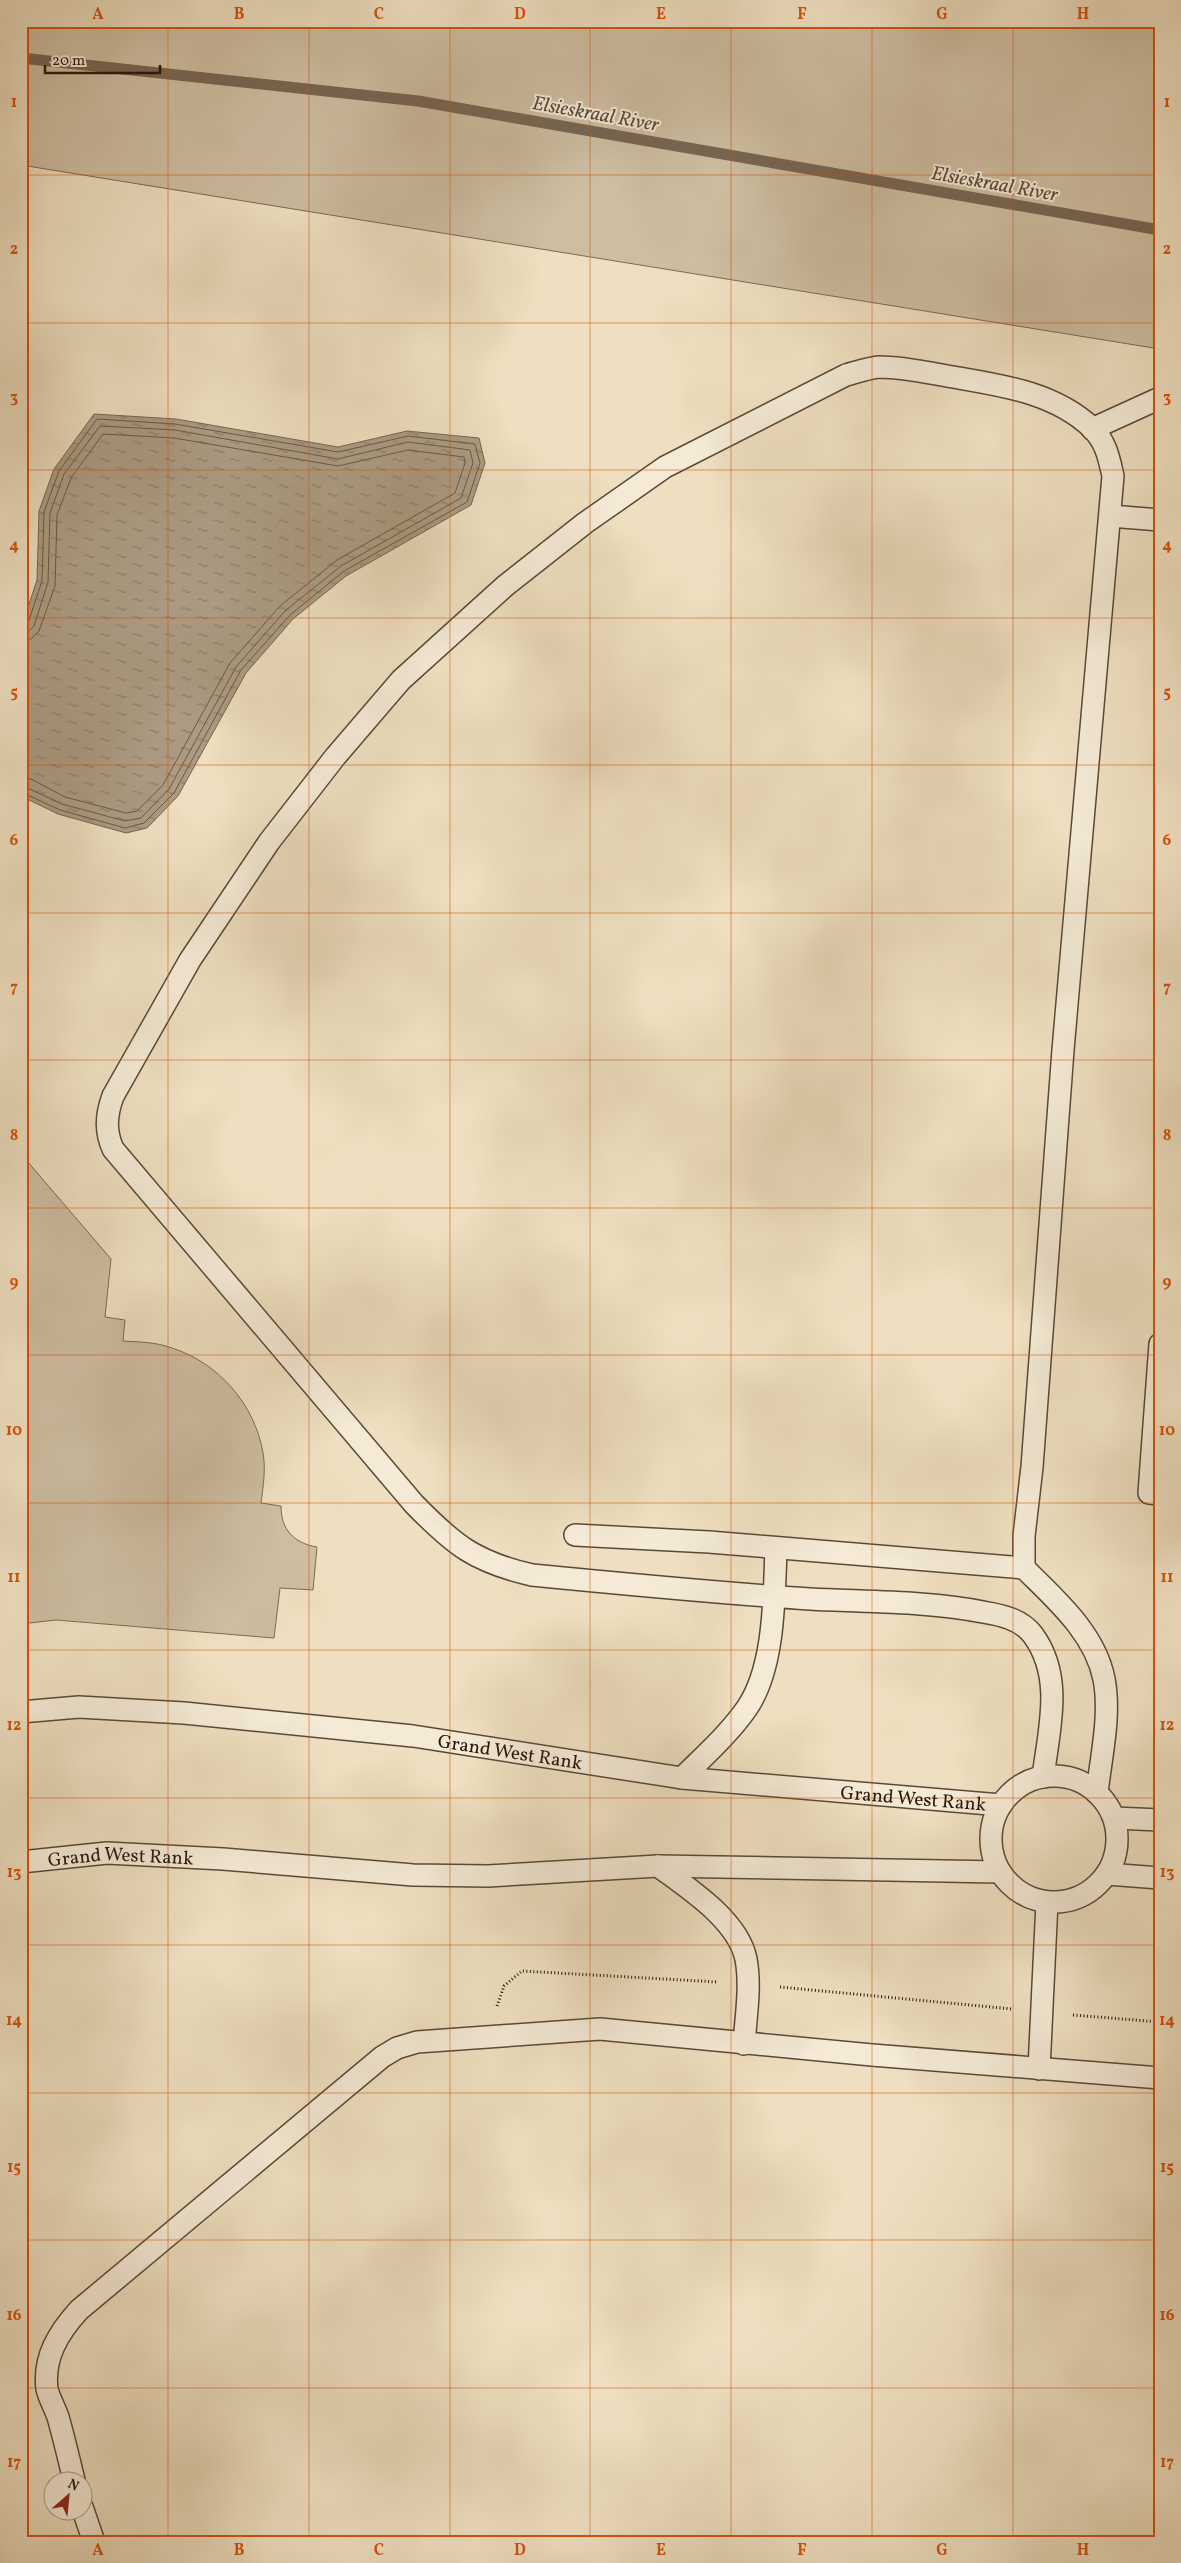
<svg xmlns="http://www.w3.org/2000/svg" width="1181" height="2563" font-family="Vollkorn,serif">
	<defs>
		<pattern id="water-ripples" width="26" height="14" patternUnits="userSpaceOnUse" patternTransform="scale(1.25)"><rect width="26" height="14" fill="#ab9b82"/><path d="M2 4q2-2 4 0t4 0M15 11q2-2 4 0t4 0" fill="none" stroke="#8b7d69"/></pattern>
	</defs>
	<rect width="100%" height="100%" fill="#eedfc0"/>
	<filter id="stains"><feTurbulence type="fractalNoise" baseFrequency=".004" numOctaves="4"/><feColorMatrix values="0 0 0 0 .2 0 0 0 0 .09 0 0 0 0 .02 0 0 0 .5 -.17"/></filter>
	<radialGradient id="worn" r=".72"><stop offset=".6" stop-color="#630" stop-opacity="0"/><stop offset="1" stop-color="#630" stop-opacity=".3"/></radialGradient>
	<g fill="#cdbda1" stroke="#7b6a56">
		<path d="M21,21H1160V349L21,165Z"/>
		<path d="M21,1154L111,1259L105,1317L125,1320L123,1341C139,1342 156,1342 172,1348C219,1363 255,1405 263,1453C266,1470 263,1487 261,1503L281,1506C281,1529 293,1543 317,1547L313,1590L280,1588L274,1638L56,1620L21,1624Z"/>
	</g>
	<path fill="url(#water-ripples)" stroke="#776652" d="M94,414L176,419L338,447L407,431L479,438L485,463L471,505L346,576L293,619L246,673L178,796L147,828L126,833L58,814L21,796V628L37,580L39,511L54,469Z"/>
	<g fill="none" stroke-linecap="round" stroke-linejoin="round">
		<g stroke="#6a5946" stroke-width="1">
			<path d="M21,627L28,623L42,581L44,512L59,471L97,419L175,424L338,452L408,436L475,444L480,463L467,502L344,571L290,615L241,670L174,793L144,823L125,828L60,810L21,792"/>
			<path d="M21,633L29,631L34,626L48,582L50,513L64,474L100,426L175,430L338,459L408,442L470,450L473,463L461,498L341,566L285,611L236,667L169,789L141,818L125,821L62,804L21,785"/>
			<path d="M21,640L31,639L39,631L55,586L57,515L71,478L103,434L174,438L338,466L408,450L464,457L465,463L455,493L337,560L280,606L230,663L163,785L137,811L126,813L65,797L31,779L21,778"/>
		</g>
		<path stroke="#776652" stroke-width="11" d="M21,58L418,101L1160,230"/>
		<defs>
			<g id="lane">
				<path d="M1092,429L1160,398"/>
				<path d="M1110,516L1160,520"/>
				<path d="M1160,1344L1149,1493L1160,1494"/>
				<path d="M575,1535L709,1542L1024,1568C1055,1599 1095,1633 1104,1679C1111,1715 1101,1757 1097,1793"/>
				<path d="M1024,1568V1536L1032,1467L1063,1050L1113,476C1109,458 1106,442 1092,428C1053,391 998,385 947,376C925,372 902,367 879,367C868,368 857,372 846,375L665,467L585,523L505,586L401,680L335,757L269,842L190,960L113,1096C106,1115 105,1131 113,1149L414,1504C454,1545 475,1562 532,1575C624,1584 717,1593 810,1599C864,1602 930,1601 983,1612C1001,1615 1021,1619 1033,1635C1064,1677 1049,1729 1043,1777"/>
				<path id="s1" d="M21,1712L79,1707L184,1713L413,1736L682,1778L1001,1805"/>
				<circle cx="1054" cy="1839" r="63"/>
				<path d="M682,1778C704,1756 729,1734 747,1708C775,1667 774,1597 776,1549"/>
				<path d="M1114,1818L1160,1820"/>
				<path id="s2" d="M21,1862L107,1853L223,1859L413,1875L488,1876L658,1866L1000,1872"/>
				<path d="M658,1866C688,1888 738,1920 746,1959C751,1986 746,2016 744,2044"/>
				<path d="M1107,1874L1160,1878"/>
				<path d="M1039,2069L1047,1902"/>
				<path d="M74,2480C69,2460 64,2438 58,2417C55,2408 49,2398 47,2389C43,2357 59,2332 79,2310L382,2057L397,2048L417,2042L600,2029L872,2055L1160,2078"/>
				<path d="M82,2507L94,2542"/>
			</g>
		</defs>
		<use href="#lane" stroke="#5a4938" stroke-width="24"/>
		<g stroke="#29170b" stroke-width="3" stroke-dasharray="1 2.5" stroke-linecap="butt">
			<path d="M780,1987L1012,2009"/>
			<path d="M497,2006L504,1986L522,1971L718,1982"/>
			<path d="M1073,2015L1160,2022"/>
		</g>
		<use href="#lane" stroke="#f4ead6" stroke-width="21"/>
	</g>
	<path fill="none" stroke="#d5520c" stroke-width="1" stroke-opacity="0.55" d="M168,21V2542M309,21V2542M450,21V2542M590,21V2542M731,21V2542M872,21V2542M1013,21V2542M21,175H1160M21,323H1160M21,470H1160M21,618H1160M21,765H1160M21,913H1160M21,1060H1160M21,1208H1160M21,1355H1160M21,1503H1160M21,1650H1160M21,1798H1160M21,1945H1160M21,2093H1160M21,2240H1160M21,2388H1160"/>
	<g text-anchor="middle" stroke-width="4" stroke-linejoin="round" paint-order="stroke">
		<g font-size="19" fill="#29170b" stroke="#f4ead6">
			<text dy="7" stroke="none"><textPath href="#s1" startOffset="492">Grand West Rank</textPath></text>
			<text dy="7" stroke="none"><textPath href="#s1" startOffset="898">Grand West Rank</textPath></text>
			<text dy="7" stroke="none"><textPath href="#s2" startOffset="100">Grand West Rank</textPath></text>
		</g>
		<g font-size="20" font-style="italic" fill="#5d4c3b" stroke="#f4ead6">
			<text transform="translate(596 113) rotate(10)" y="7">Elsieskraal River</text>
			<text transform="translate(995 183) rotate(10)" y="7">Elsieskraal River</text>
		</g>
	</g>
	<rect width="1181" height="2563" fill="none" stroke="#eedfc0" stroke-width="55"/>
	<g transform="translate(68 2496) rotate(27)"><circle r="24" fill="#f4ead6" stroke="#a39685"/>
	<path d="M0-4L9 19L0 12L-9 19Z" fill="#8f2418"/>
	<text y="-8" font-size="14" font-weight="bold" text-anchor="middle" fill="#29170b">N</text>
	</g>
	<path d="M45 65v8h115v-8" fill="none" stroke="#29170b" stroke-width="2.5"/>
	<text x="52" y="65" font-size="15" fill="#29170b" stroke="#f4ead6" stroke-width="4" paint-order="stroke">20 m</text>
	<rect x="28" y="28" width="1126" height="2508" fill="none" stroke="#d5520c" stroke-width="2"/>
	<g font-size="16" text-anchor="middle" font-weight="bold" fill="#d5520c">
		<text x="98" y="19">A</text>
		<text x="239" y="19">B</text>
		<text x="379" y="19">C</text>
		<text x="520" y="19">D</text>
		<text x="661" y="19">E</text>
		<text x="802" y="19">F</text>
		<text x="942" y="19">G</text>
		<text x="1083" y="19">H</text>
		<text x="14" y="107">1</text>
		<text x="1167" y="107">1</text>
		<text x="14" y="254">2</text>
		<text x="1167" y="254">2</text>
		<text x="14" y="402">3</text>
		<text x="1167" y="402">3</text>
		<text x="14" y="550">4</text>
		<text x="1167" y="550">4</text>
		<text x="14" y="697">5</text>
		<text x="1167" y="697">5</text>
		<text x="14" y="845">6</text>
		<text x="1167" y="845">6</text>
		<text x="14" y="992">7</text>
		<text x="1167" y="992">7</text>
		<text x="14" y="1140">8</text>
		<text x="1167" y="1140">8</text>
		<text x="14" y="1287">9</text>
		<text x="1167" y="1287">9</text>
		<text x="14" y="1435">10</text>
		<text x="1167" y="1435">10</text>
		<text x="14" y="1582">11</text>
		<text x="1167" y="1582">11</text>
		<text x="14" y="1730">12</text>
		<text x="1167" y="1730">12</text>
		<text x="14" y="1877">13</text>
		<text x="1167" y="1877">13</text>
		<text x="14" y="2025">14</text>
		<text x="1167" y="2025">14</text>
		<text x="14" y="2172">15</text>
		<text x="1167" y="2172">15</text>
		<text x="14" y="2320">16</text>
		<text x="1167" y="2320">16</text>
		<text x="14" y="2467">17</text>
		<text x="1167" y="2467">17</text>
		<text x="98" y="2555">A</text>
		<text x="239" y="2555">B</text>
		<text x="379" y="2555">C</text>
		<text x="520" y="2555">D</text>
		<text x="661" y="2555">E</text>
		<text x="802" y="2555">F</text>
		<text x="942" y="2555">G</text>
		<text x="1083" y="2555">H</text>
	</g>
	<rect width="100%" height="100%" filter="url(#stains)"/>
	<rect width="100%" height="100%" fill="url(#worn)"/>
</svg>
